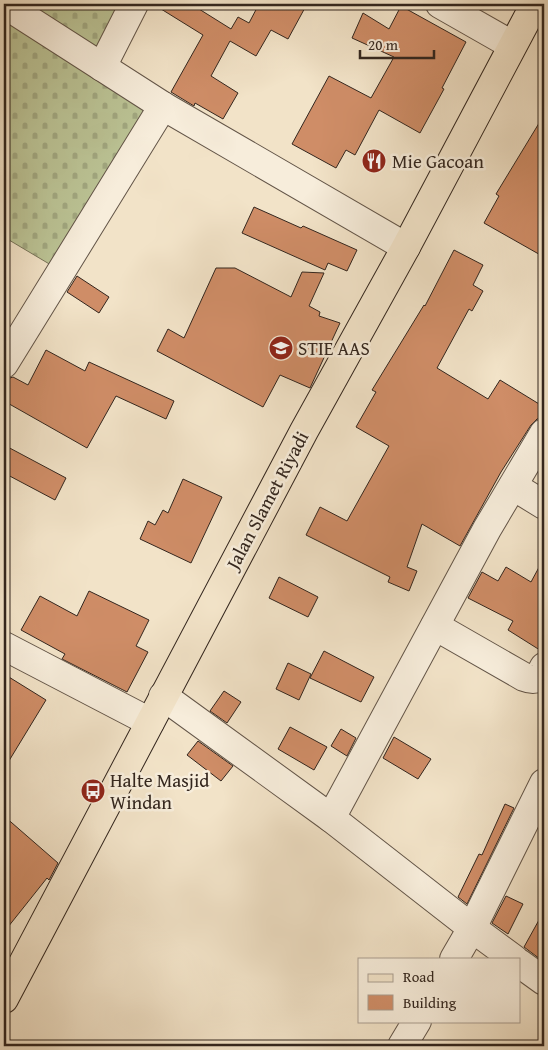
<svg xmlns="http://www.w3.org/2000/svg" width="548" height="1050" font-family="'Gentium Book Plus',serif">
	<defs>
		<pattern id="cemetery-stones" width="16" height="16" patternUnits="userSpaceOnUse" patternTransform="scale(1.25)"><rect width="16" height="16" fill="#bbc395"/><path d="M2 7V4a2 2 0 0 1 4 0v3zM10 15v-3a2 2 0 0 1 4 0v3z" fill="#a1a780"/></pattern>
	</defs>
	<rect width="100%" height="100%" fill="#f2e3c8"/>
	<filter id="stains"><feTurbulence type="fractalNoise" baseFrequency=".004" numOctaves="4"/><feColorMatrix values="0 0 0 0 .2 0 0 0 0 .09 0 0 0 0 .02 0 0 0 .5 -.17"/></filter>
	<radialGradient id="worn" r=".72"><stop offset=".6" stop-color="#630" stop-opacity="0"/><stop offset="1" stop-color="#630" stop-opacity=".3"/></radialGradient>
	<path fill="url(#cemetery-stones)" stroke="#77745a" d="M4,4H120L100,56L165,93L51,265L4,237Z"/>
	<g fill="#cf8d67" stroke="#33261e">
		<path d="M153,4H191L231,29L238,17L249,23L259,4H307L288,39L271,30L256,56L230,41L211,76L238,93L223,119L195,103L194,106L171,92L203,35Z"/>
		<path d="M401,6L466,42L442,88L444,89L420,133L379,110L355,155L346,150L336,168L292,144L329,76L371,98L394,57L352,38L363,13L389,29Z"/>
		<path d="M544,115V257L484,223L499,196L496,194Z"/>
		<path d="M254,207L301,228L303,226L357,250L347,271L328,263L325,270L242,233Z"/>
		<path d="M454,250L483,265L473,285L483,291L472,311L469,309L437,368L488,399L500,380L544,407V417L537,419L531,425L501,472L460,546L422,524L407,567L417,571L409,591L388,582L390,577L306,535L320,507L347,521L389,446L356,427L376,392L372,390L424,305L425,306Z"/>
		<path d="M216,268H235L291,297L302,272L324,273L309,306L320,312L319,316L340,323L310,388L280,375L263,407L157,351L168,329L184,338Z"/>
		<path d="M77,276L109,297L99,313L67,292Z"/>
		<path d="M46,350L85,371L89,362L174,401L166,419L116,396L87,448L4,401V380L13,377L28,385Z"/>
		<path d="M4,445L66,478L55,500L4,473Z"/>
		<path d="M183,479L222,497L191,563L140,539L148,521L155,525L163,510L168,513Z"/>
		<path d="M544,558V651L543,652L508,630L513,621L468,598L482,572L498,581L506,567L531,582Z"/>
		<path d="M279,577L318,597L308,617L269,598Z"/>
		<path d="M89,591L149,620L136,646L148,652L127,692L62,659L65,654L21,630L40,596L77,616Z"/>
		<path d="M324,651L374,677L361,702L310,678Z"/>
		<path d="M288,663L311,674L299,700L276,689Z"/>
		<path d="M4,674L46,700L4,769Z"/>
		<path d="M224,691L241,702L227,723L210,711Z"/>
		<path d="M290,727L327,747L314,770L278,749Z"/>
		<path d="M341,729L356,738L347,756L331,746Z"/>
		<path d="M394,737L431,759L418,779L383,758Z"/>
		<path d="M198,741L233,766L221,781L187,755Z"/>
		<path d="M505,804L514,808L467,904L458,897L479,854L482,855Z"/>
		<path d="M4,816L58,863L49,880L47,878L4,932Z"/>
		<path d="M506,896L523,904L508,934L492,923Z"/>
		<path d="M544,911V952L540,959L524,947Z"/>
	</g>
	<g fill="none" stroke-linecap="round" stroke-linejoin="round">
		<defs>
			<g id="street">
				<path d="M4,4L163,106L406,247"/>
				<path d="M440,4L512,45"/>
				<path d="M102,67L134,4"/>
				<path d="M4,364L163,106"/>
				<path d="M513,486L544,505"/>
				<path d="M435,626L524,677C537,682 538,678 544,667"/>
				<path d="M4,646L150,722"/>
				<path d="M163,696L331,818L472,928L514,959"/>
				<path d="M331,818L487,529L544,433"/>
				<path d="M454,959L472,928L544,783"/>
				<path d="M519,963L544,981"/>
				<path d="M402,1046L417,1021"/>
			</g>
			<path id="primary" d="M4,999L304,431L406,247L535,4"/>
		</defs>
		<use href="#street" stroke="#635548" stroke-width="30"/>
		<use href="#primary" stroke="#33261e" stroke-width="30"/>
		<use href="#street" stroke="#f7eddb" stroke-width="28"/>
		<use href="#primary" stroke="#f2e3c8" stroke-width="28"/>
	</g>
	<defs>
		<symbol id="restaurant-disc" viewBox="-11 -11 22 22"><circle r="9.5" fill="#8f2418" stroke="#f7eddb"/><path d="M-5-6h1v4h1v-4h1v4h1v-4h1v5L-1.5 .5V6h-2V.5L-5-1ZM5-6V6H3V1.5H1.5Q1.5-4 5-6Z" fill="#fff"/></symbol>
		<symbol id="university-disc" viewBox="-11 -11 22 22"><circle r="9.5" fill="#8f2418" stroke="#f7eddb"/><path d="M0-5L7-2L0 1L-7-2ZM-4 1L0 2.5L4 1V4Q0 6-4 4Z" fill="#fff"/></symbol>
		<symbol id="bus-disc" viewBox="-11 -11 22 22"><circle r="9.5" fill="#8f2418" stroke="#f7eddb"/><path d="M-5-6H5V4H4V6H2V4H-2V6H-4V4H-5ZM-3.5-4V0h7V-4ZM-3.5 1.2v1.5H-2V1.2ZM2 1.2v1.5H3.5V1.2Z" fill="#fff"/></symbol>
	</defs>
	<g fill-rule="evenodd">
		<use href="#restaurant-disc" x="360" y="147" width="28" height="28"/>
		<use href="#university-disc" x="267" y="334" width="28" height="28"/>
		<use href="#bus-disc" x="79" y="777" width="28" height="28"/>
	</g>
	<g text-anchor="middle" stroke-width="5" stroke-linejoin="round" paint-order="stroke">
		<g font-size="19" fill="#33261e" stroke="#f7eddb" text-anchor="start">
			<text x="392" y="168">Mie Gacoan</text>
			<text x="298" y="355">STIE AAS</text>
			<text x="110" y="787">Halte Masjid<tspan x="110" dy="22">Windan</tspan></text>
		</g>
		<g font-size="19" fill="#33261e" stroke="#f7eddb">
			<text transform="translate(267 500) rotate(-62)" y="7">Jalan Slamet Riyadi</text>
		</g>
	</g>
	<rect width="548" height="1050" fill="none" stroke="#f2e3c8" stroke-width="20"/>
	<rect x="5" y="5" width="538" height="1040" fill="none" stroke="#33261e" stroke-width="2.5"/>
	<rect x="10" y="10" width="528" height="1030" fill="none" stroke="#33261e"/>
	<rect x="358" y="958" width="162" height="65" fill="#f7eddb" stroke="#a99d8f"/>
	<rect x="368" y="974" width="25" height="8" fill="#f2e3c8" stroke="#a99d8f"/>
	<text x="403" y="982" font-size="15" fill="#33261e">Road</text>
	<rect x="368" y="995" width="25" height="15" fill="#cf8d67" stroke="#a99d8f"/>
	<text x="403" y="1008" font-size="15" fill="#33261e">Building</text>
	<path d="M360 50v8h74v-8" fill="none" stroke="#33261e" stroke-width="2.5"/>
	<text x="368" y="50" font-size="15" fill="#33261e" stroke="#f7eddb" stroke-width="4" paint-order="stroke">20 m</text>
	<rect width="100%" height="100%" filter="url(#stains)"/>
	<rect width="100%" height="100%" fill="url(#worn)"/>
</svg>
